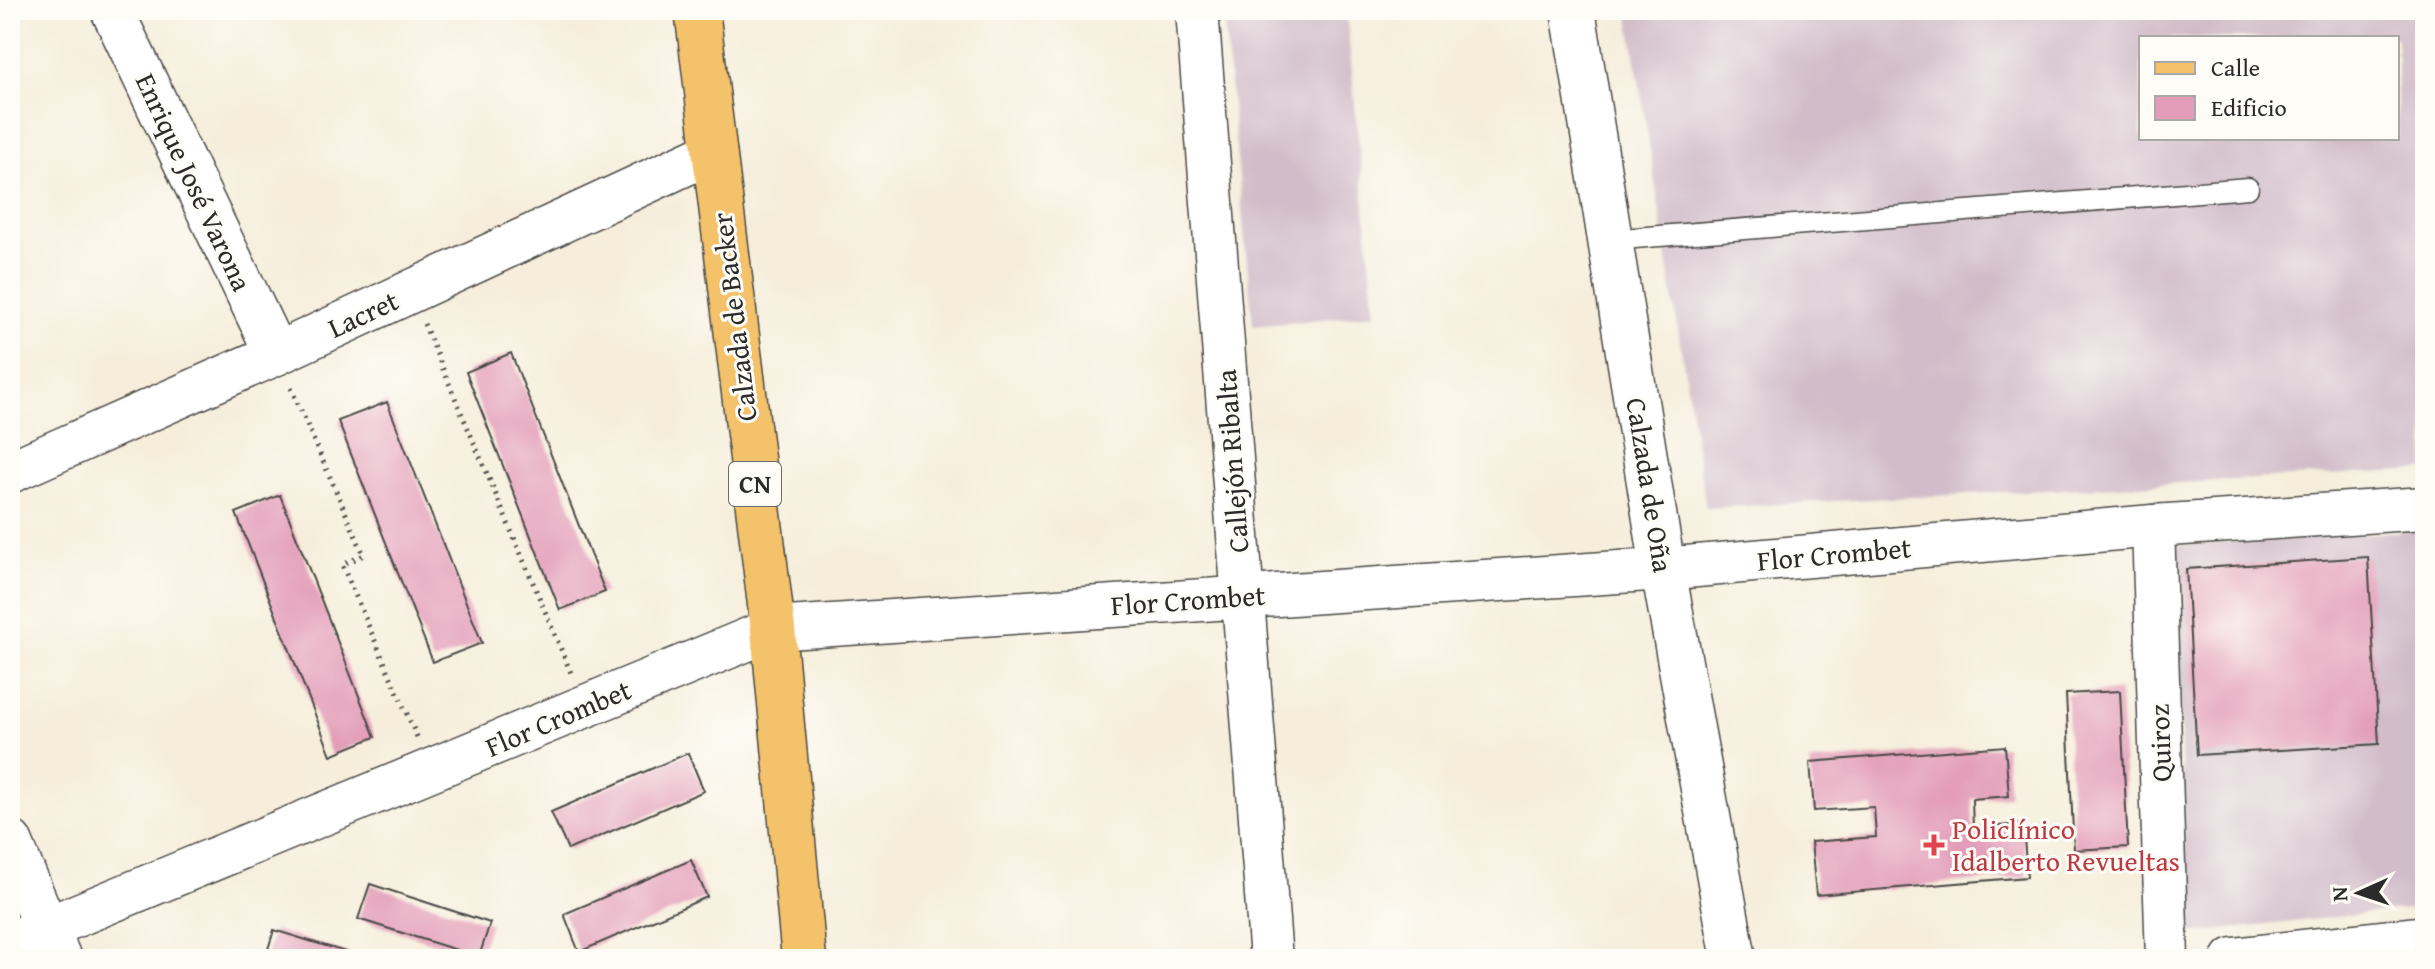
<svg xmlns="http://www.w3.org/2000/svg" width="2435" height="969" font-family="'Gentium Book Plus',serif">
	<rect width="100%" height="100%" fill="#fdfcf7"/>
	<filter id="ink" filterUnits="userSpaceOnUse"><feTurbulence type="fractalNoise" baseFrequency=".0125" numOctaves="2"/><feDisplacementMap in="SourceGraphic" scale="16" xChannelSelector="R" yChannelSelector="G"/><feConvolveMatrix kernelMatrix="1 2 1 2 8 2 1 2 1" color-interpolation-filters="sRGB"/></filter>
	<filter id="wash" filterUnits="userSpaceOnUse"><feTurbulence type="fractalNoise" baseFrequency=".006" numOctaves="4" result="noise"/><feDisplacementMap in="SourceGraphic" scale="32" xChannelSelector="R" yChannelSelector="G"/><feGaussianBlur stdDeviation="1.8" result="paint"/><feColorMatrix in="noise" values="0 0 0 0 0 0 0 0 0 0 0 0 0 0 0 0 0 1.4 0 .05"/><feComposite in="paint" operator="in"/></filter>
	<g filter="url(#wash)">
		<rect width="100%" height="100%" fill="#f6eedb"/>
		<g fill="#d1bdc9" fill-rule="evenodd">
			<path d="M1223,10H1346L1375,314L1253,326Z"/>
			<path d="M1628,10H2425V470L1706,508ZM2141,38H2397V138H2141Z"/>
			<path d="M2425,530V907L2187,934L2175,545Z"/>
		</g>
		<g id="blocks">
			<g fill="#e39db8">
				<path d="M511,353L605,592L560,610L466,372Z"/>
				<path d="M387,402L482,643L433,662L338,421Z"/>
				<path d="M280,495L375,737L331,755L236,513Z"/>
				<path d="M2368,557L2379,744L2197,755L2186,569Z"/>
				<path d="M2120,691L2128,847L2074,850L2066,694Z"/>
				<path d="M2005,746L2009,796L1972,799L1973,828L2023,824L2027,877L1816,895L1811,842L1876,837L1874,807L1814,811L1810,762Z"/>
				<path d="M688,753L704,791L568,850L551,812Z"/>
				<path d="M691,860L707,897L579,952L564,914Z"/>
				<path d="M370,884L490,923L479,957L358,919Z"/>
				<path d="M274,930L365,958V959H265Z"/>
			</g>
		</g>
	</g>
	<g filter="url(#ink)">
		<use href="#blocks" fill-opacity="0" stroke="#494845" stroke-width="2"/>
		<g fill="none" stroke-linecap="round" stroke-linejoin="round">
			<defs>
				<path id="service" d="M1610,240L2248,188"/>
				<g id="minor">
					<path d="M112,10L276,354"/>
					<path d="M1197,10L1271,959"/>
					<path d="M10,472L276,354L714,151"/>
					<path d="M2153,526L2167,959"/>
					<path d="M10,943L773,629L1663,569L2153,526L2425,508"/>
					<path d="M2233,959L2425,937"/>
				</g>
				<g id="tertiary">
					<path d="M1573,10L1663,569L1734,959"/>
					<path d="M10,842L59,959"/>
				</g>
				<path id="primary" d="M697,10L773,629L804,959"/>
			</defs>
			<use href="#service" stroke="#494845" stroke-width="23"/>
			<use href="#minor" stroke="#494845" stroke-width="45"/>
			<use href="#tertiary" stroke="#494845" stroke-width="47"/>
			<use href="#primary" stroke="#494845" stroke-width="47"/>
			<g stroke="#494845" stroke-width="5" stroke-dasharray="2 6" stroke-linecap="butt">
				<path d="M424,324L571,673"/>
				<path d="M291,388L364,555L342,565L417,737"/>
			</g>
			<use href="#service" stroke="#fff" stroke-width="20"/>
			<use href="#minor" stroke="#fff" stroke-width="42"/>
			<use href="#tertiary" stroke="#fff" stroke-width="44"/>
			<use href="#primary" stroke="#f4c26a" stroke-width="44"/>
		</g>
	</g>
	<path fill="#e0444e" stroke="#fdfcf7" stroke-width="3" d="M1930 833h8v8h8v8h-8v8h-8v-8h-8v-8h8z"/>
	<g text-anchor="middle" stroke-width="6" stroke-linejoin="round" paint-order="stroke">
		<rect fill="#fdfcf7" stroke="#6a6a68" stroke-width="2" x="729" y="462" width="52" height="44" rx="6"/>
		<g font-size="26" font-weight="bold" fill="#2b2b2b">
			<text x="755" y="493">CN</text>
		</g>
		<g font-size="28" fill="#2b2b2b" stroke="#fdfcf7">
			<text transform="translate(194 182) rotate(65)" y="10">Enrique José Varona</text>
			<text transform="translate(363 314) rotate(-25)" y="10">Lacret</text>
			<text transform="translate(734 317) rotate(-97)" y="10">Calzada de Backer</text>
			<text transform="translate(1232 461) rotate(-94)" y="10">Callejón Ribalta</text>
			<text transform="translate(1650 485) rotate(81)" y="10">Calzada de Oña</text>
			<text transform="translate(1834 554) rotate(-5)" y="10">Flor Crombet</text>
			<text transform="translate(1188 600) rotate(-4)" y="10">Flor Crombet</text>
			<text transform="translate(558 718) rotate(-23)" y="10">Flor Crombet</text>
			<text transform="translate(2160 743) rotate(-92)" y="10">Quiroz</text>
		</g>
		<g font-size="28" fill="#be3a42" stroke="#fdfcf7" text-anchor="start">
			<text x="1952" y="839">Policlínico<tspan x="1952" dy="32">Idalberto Revueltas</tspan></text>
		</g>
	</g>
	<rect width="2435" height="969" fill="none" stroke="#fdfcf7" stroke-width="40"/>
	<rect x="2139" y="36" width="260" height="104" fill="#fdfcf7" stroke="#a9a8a5" stroke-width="2"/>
	<rect x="2155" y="62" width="40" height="12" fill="#f4c26a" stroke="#a9a8a5" stroke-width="2"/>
	<text x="2211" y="76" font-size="24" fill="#2b2b2b">Calle</text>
	<rect x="2155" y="96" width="40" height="24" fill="#e39db8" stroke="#a9a8a5" stroke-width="2"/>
	<text x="2211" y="116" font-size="24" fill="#2b2b2b">Edificio</text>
	<g transform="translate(2359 893) rotate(267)" stroke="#fdfcf7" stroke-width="6" paint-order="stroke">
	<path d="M0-6L14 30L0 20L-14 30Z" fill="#2b2b2b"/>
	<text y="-12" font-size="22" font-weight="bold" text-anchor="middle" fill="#2b2b2b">N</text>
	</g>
</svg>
